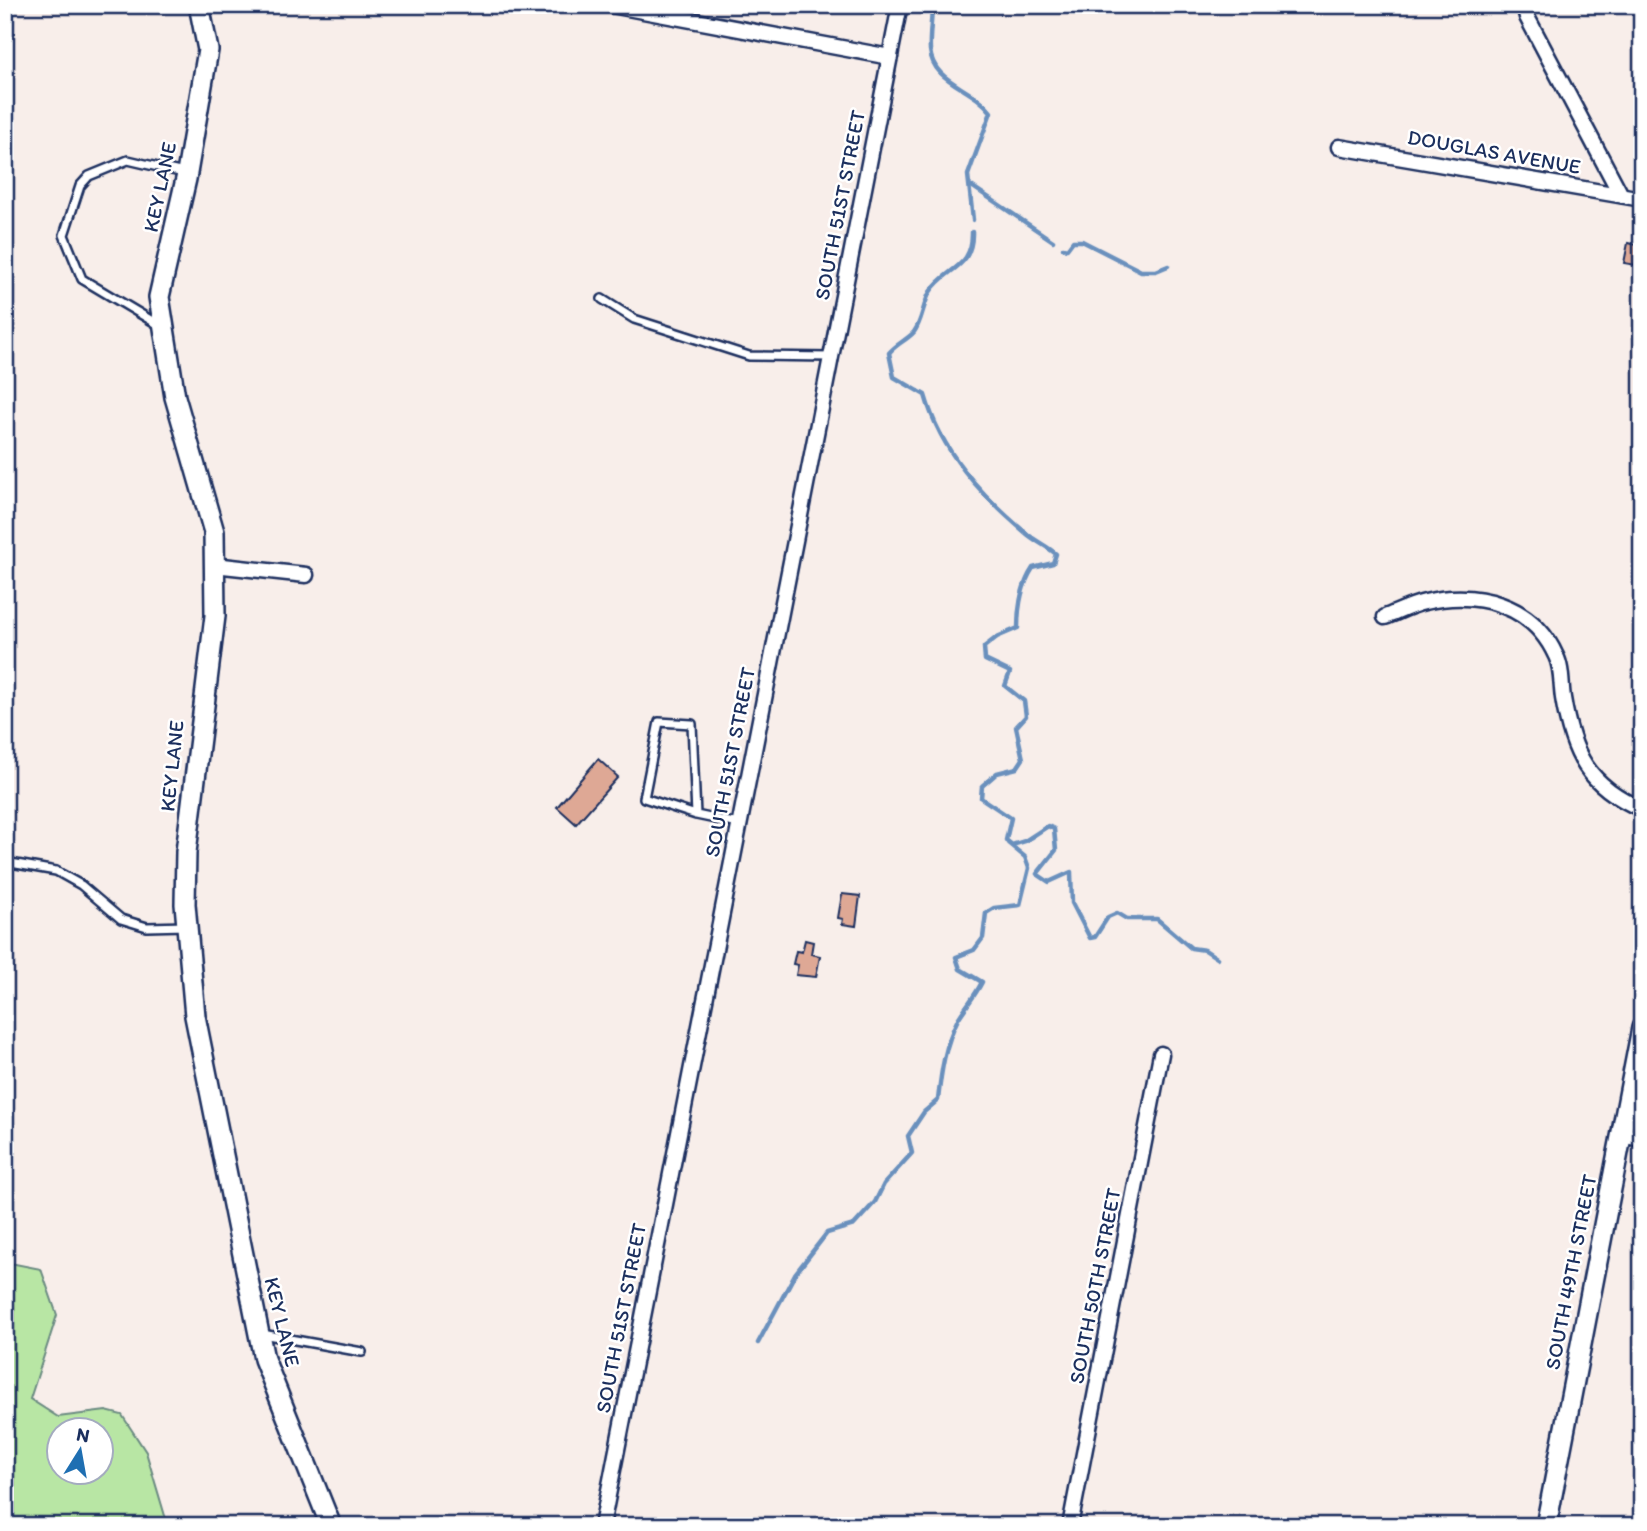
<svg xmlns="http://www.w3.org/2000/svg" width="1647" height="1531" font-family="Itim,sans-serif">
	<rect width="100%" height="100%" fill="#f8eeea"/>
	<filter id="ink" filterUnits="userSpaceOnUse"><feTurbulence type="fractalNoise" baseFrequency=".0143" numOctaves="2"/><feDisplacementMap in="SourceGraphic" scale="14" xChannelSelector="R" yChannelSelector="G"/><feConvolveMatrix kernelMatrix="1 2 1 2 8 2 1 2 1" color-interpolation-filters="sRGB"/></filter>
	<g filter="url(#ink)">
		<path fill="#b8e6a4" stroke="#6a8a81" stroke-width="2" fill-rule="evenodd" d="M5,1262L41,1269L57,1315L30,1399L58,1417L106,1411L122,1415L146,1452L168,1526H5ZM60,1430H102V1472H60Z"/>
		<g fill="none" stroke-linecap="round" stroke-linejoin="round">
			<g stroke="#6a90bd" stroke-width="4.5">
				<path d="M932,5C932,20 929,36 930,50C933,83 971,86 991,112L968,175L973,220"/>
				<path d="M970,185L1053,241"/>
				<path d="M972,232C973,269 946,267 930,292C923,304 922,322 914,332C907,340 896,344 889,353L894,377L925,395C941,452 981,495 1026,533C1035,541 1047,546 1056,554L1053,563L1033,568C1021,586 1018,607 1018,628L997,637L984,647L985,660L1010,672L1005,686L1024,701L1026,716L1016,727L1023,759L1017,768L997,773L982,786L981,798L1011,818L1006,840L1012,845L1025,841L1048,826L1054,829L1056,850L1037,874L1049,882L1071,872L1072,903L1090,938L1095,937L1108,917L1117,913L1127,919H1157L1191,948L1205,950L1217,958"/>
				<path d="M1063,248L1067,249L1073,241H1082L1141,271H1156L1168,266"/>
				<path d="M758,1343L795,1274L827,1233L854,1225L875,1202L884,1184L912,1153L908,1136L924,1112L938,1100C941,1072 945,1044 958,1019C966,1006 975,996 982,982L960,969L956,957L974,950L983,938L986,913L994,908L1020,905L1029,868L1025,857L1008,843"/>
			</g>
		</g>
		<g fill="#dea895" stroke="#1b2f5e" stroke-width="2">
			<path d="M1628,243L1642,246V266L1624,263Z"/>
			<path d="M598,759L618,777L576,824L557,807Z"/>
			<path d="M842,894L860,896L856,926L842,924L843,919L838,918Z"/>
			<path d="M805,940L813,942L811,954L820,956L816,977L796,975L798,965L793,964L796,951L802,952Z"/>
		</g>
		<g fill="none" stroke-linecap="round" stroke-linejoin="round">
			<defs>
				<g id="lane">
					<path d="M602,299L634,319L749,356L831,357"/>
					<path d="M159,325L82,279L64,235L80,186L89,176L128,160L184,173"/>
					<path d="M696,815L692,724L659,722L644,798L696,815L739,824"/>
					<path d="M5,862L56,871L81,885L121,919L147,927L186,926"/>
					<path d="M262,1334L362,1352"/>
				</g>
				<g id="street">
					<path d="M611,5L890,57"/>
					<path d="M1524,5L1527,17L1621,195"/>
					<path d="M1339,147L1642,199"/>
					<path d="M214,565L306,575"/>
					<path d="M1385,617C1398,612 1411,605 1425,602C1477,590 1533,604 1556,656C1562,667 1561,685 1563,698C1572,754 1588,786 1642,809"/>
					<path d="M1621,1135L1642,1139"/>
					<path d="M602,1526L900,5"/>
					<path d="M1070,1526L1161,1054"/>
				</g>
				<g id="secondary">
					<path d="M199,5L208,50L186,179L159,297L175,397L214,532L215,616L186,852L185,904L195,1016L264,1359L331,1526"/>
					<path d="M1546,1526L1642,1028"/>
				</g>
			</defs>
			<use href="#lane" stroke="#1b2f5e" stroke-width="12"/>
			<use href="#street" stroke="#1b2f5e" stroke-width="19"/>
			<use href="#secondary" stroke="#1b2f5e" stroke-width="24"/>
			<use href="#lane" stroke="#fff" stroke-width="7"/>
			<use href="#street" stroke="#fff" stroke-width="14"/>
			<use href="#secondary" stroke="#fff" stroke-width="19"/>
		</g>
	</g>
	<g text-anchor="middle" stroke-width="5" stroke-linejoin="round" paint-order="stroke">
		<g font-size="21" fill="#1b2f5e" stroke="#fff">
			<text transform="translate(1494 152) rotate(10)" y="7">DOUGLAS AVENUE</text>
			<text transform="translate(160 187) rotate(-78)" y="7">KEY LANE</text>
			<text transform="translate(840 205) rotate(-79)" y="7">SOUTH 51ST STREET</text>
			<text transform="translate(730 762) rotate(-79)" y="7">SOUTH 51ST STREET</text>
			<text transform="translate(172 766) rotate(-84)" y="7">KEY LANE</text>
			<text transform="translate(1571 1272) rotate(-79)" y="7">SOUTH 49TH STREET</text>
			<text transform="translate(1095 1286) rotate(-79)" y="7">SOUTH 50TH STREET</text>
			<text transform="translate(621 1318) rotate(-79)" y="7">SOUTH 51ST STREET</text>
			<text transform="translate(282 1322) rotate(76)" y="7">KEY LANE</text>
		</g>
	</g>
	<rect width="1647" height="1531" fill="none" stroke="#fff" stroke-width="28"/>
	<rect x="14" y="14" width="1619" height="1503" fill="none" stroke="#1b2f5e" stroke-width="2.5" filter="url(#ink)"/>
	<g transform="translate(80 1451) rotate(11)"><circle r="33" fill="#ffffff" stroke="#a4acbf" stroke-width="2"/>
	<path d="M0-5L12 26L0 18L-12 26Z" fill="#1f6fb2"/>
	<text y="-10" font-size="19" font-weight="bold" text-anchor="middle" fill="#1b2f5e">N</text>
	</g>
</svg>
